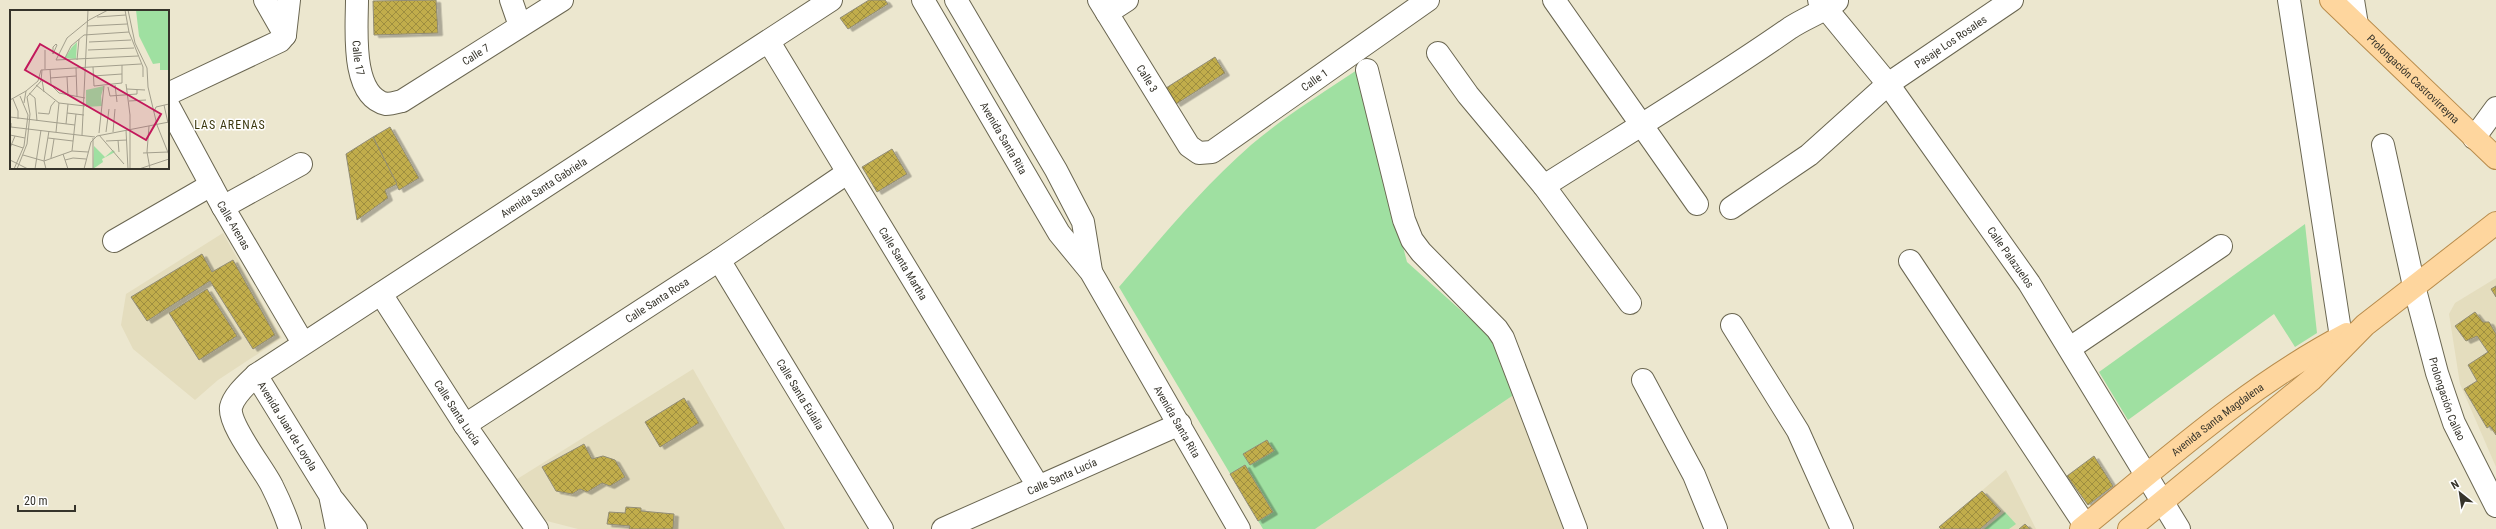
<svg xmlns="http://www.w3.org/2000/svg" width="2496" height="529" font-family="'Roboto Condensed',sans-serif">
	<defs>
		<pattern id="building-cross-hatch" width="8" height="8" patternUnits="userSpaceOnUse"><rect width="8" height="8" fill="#c1ad4b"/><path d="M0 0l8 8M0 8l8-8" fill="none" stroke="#9e8e3f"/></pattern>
		<filter id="shadow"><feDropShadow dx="4.5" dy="2.5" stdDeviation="0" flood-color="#0004"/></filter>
	</defs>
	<rect width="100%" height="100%" fill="#ece7cf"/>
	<g fill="#e4ddbe">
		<path d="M223,233L282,338L218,380L195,400L133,349L121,325L126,294Z"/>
		<path d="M2496,278V467L2460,384L2449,314L2455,303Z"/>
		<path d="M693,369L785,529H578L543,520L514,481Z"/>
		<path d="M1515,394L1568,529H1315Z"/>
		<path d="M2006,470L2036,529H1937Z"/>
	</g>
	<g fill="#9fe0a1">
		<path d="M1357,70L1407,262L1495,341L1515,394L1315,529H1263L1119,287C1161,238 1202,188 1251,145C1284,117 1321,94 1357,70Z"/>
		<path d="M2305,224L2317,333L2295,347L2274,314L2128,420L2099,372Z"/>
		<path d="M2005,512L2016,524L2009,529H1984Z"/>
	</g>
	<g fill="url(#building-cross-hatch)" stroke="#918c76" filter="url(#shadow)">
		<path d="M436,0L438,33L374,35L373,1Z"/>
		<path d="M869,0H885L888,4L848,29L840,18Z"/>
		<path d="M1215,57L1225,73L1176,104L1166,88Z"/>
		<path d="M390,127L419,178L399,190L373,137Z"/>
		<path d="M373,137L397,184L385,190L388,198L357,220L346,154Z"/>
		<path d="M892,149L907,174L877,192L862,167Z"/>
		<path d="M202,254L212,272L233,260L275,335L253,349L210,281L147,321L131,297Z"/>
		<path d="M2496,286V297L2491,289Z"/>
		<path d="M207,289L237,336L199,360L169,313Z"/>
		<path d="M2475,312L2483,322H2489L2496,334V435L2490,426L2487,428L2464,389L2477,381L2468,365L2488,352L2477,336L2466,341L2455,326Z"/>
		<path d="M684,398L699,423L660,447L645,422Z"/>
		<path d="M1267,440L1274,451L1250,465L1243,454Z"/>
		<path d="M584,444L592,459L603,456L615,460L625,477L610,486L602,483L587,492L580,489L572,494L556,491L542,467Z"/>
		<path d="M2094,456L2113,486L2088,505L2067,476Z"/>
		<path d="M1245,465L1273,512L1258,521L1230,474Z"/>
		<path d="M1982,491L2001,511L1980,529H1941L1939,527Z"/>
		<path d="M626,507L641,508V511L674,514L673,529H629L630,526L607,524L609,512L625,513Z"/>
		<path d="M2025,524L2030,529H2019Z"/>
	</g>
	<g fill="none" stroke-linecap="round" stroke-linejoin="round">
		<defs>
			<g id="minor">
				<path d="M265,0L285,35"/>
				<path id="s1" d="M357,0C357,27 350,96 386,104C391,104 398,102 402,101L562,0"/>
				<path d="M511,0L520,26"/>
				<path id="s2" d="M923,0L1059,233L1091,272L1239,529"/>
				<path d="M956,0L1056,170L1083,222L1091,271"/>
				<path id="s3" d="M1099,0L1189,146L1199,153L1212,152L1428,0"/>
				<path d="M1554,0L1697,204"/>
				<path id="s4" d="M1819,0L1888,84L2029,283L2179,529"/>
				<path d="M2289,0L2341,337"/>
				<path d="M2353,0L2357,25"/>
				<path d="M1107,13L1127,0"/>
				<path id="s5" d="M769,42L1038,486"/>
				<path d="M1438,53L1468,95L1544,186C1626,134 1710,84 1790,28C1805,18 1823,12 1837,1"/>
				<path d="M1367,70L1404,220L1412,240L1421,252L1497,329L1503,338L1576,529"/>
				<path d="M168,94L280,41L285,35L289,0"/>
				<path id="s6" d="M168,105L223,207L303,343"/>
				<path d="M2474,138L2496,108"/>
				<path id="s7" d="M2383,145L2414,286L2437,373L2454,423L2496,506"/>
				<path d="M1544,186L1630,303"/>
				<path d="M223,207L301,164"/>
				<path id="s8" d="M1731,208L1809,155L1888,84L2012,0"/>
				<path d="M114,241L211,185"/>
				<path id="s9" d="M719,260L882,529"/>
				<path d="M1910,261L2085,525"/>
				<path id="s10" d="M381,294L465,425L537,529"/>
				<path d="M1732,325L1798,431L1842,529"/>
				<path d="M2070,348L2221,246"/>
				<path id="s11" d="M256,375L330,495L337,529"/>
				<path d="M1643,380L1694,475L1716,529"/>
				<path id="s12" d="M465,425L719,260L847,173"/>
				<path d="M334,501L356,529"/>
				<path id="s13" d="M290,529C285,514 279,500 272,486C264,469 228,425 231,407C234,395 247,384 256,375L831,0"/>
				<path id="s14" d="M943,529L1180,424"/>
			</g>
			<g id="major">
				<path id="s15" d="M2331,0L2496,158"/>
				<path id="s16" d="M2081,529C2166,460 2249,385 2347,334"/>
				<path d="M2129,529L2311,380L2365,325L2496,223"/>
			</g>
		</defs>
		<use href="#minor" stroke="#6a6651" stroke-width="24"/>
		<use href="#major" stroke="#b88c4c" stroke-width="24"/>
		<use href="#minor" stroke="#fff" stroke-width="22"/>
		<use href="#major" stroke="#fed69e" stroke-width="22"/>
	</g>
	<g text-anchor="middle" stroke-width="3" stroke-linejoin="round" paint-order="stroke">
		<g font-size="11" fill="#36342b" stroke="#fff">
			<text dy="4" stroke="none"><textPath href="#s8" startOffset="276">Pasaje Los Rosales</textPath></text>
			<text dy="4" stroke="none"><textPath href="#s1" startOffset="219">Calle 7</textPath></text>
			<text dy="4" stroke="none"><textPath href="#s1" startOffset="58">Calle 17</textPath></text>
			<text dy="4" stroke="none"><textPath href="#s3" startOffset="92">Calle 3</textPath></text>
			<text dy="4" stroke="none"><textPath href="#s15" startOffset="114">Prolongación Castrovirreyna</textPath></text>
			<text dy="4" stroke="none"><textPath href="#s3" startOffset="322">Calle 1</textPath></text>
			<text dy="4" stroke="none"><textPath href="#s2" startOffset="160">Avenida Santa Rita</textPath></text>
			<text dy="4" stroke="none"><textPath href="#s13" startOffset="521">Avenida Santa Gabriela</textPath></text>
			<text dy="4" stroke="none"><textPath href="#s6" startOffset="137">Calle Arenas</textPath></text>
			<text dy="4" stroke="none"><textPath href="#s4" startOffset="321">Calle Palazuelos</textPath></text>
			<text dy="4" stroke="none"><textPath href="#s5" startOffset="259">Calle Santa Martha</textPath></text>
			<text dy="4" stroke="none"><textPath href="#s12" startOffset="229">Calle Santa Rosa</textPath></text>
			<text dy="4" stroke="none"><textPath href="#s9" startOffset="157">Calle Santa Eulalia</textPath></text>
			<text dy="4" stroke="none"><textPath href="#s7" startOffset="262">Prolongación Callao</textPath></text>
			<text dy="4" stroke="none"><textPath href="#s10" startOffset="141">Calle Santa Lucía</textPath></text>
			<text dy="4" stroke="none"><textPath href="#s16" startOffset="175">Avenida Santa Magdalena</textPath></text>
			<text dy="4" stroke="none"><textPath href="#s2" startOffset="493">Avenida Santa Rita</textPath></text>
			<text dy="4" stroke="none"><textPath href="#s11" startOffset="60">Avenida Juan de Loyola</textPath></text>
			<text dy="4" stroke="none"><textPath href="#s14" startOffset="130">Calle Santa Lucía</textPath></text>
		</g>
		<g font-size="12" letter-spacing="1" fill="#3a370c" stroke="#fff">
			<text x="230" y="129">LAS ARENAS</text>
		</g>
	</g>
	<g transform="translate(10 10)">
		<rect width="159" height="159" fill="#ece7cf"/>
		<path d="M67,32L66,49L55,48L62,37ZM94,76L91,86L92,96L76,97V80ZM84,136L95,147L103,140L105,142L92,149L93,152L83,159Z" fill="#9fe0a1"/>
		<path d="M126,0H159V60H150V53L143,54L129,26Z" fill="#9fe0a1"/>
		<path fill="none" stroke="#a39f8d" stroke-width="1" d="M98,0L79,10L57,28L46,50L128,46M115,0L119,22L133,57V67M118,0L125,33L137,58L138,77L147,115M87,7L116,5M77,16L117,14M79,32L121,30M46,34L47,35L43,44V37ZM78,40L124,38M54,50L61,36L74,25L119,22M67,50L69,29M83,57L84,76L112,73V55M66,58L67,87M35,59V40M40,59L41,75L49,83L75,88M83,66L112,64M57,67L58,86M40,68L66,66M32,70L34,82M116,74L120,105V159M26,75L49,93L75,96M105,75L107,92M98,77L100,86L127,84V80M117,79L135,80M19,83L25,88L27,111M3,89L8,101V109M0,90L16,81M119,91L136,90M14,93L16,81L28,71L31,60L131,54M154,95L158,113M144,102L146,97L159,94M28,103L39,104L41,96L45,91M57,103L74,105M0,107L65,115M1,113V117L85,127M56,114L58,94M147,115L159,145M139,116L137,142L140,159M116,120L118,159M46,122L49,93M96,122L99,99M103,122L105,99M89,123L94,76M0,125L15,128M72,125L78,0M89,125L114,154M38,128L63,131M108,130L109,142M96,131L117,130M1,134L13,138M0,138L5,126M62,141L66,104M133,143L158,142M53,144L58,159M13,145L34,151L62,141L78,142M41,148L44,129M0,150L18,159M55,150L63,148L76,149M4,159L14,136L18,105L10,86M7,159L17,134L20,104L17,87L31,71L32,60M25,159L31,120M36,159L34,151L39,121M74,159L81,132L87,126L159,112M83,159V128M129,159L159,149"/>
		<path fill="#c2185b" fill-opacity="0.15" stroke="#c2185b" stroke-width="2" d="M30,34L151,104L136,130L15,60Z"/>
		<rect width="159" height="159" fill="none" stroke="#36342b" stroke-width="2"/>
	</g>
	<g transform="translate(2460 493) rotate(330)" stroke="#ffffff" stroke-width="3" paint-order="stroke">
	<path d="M0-3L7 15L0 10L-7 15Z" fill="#36342b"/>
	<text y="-6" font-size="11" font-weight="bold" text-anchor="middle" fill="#36342b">N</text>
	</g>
	<path d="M18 505v6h57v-6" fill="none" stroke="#36342b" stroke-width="2"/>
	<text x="24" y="505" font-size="12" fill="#36342b" stroke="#ffffff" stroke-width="3" paint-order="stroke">20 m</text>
</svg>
